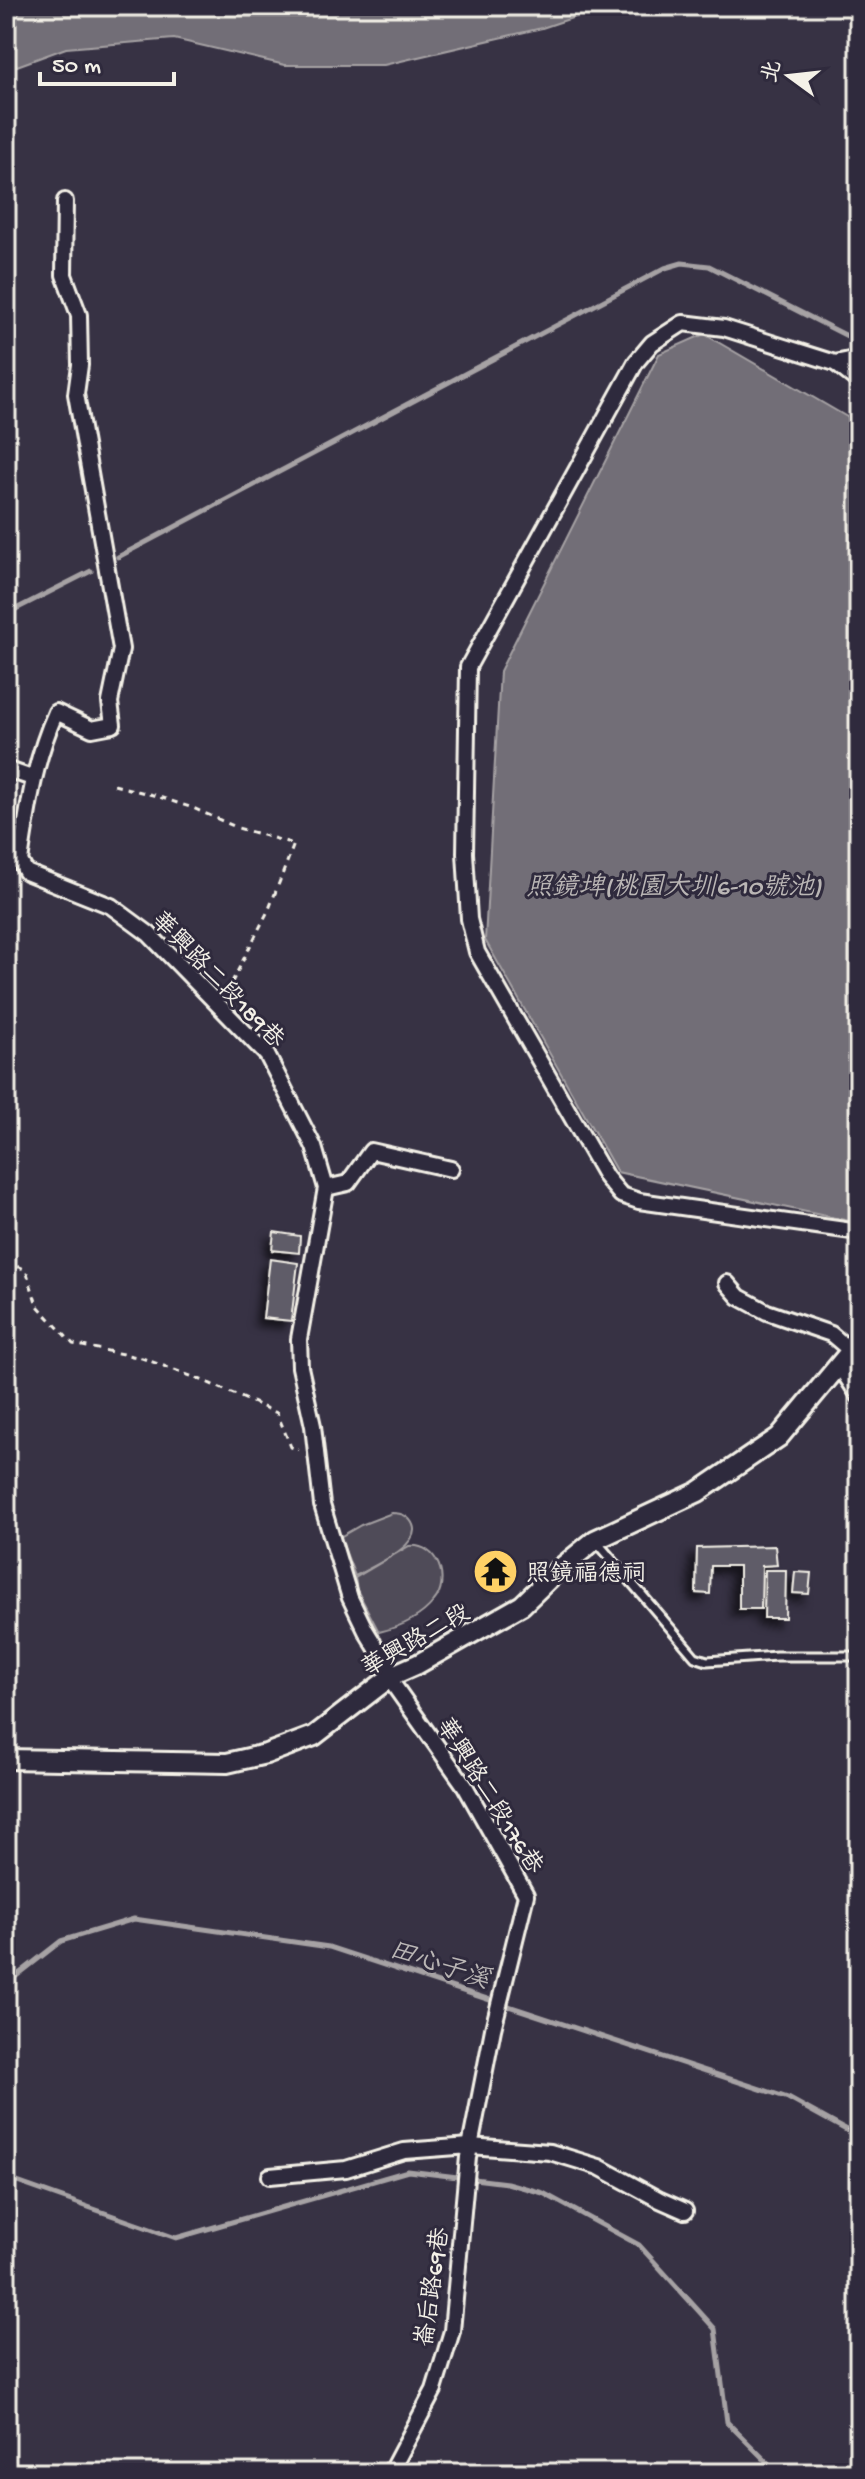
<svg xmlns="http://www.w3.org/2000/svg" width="865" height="2479" font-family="'Gochi Hand','LXGW WenKai TC',sans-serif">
	<defs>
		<filter id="shadow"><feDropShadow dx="-7" dy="7" stdDeviation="4" flood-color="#0009"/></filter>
	</defs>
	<rect width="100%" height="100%" fill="#373244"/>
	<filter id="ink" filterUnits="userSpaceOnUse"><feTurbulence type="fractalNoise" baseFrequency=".0125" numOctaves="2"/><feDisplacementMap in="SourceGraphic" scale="16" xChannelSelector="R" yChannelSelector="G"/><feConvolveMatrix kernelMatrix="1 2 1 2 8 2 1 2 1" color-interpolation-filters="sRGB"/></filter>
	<g filter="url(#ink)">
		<g fill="#504b59" stroke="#a29ea0" stroke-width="2">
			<path d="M392,1513C401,1513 409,1515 413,1525C422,1546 371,1567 355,1576L340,1537L361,1525Z"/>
			<path d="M409,1546C438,1543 451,1581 434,1601C420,1619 400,1627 379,1632L357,1590L355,1578Z"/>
		</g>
		<g fill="#726e77" stroke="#a6a2a4" stroke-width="2">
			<path d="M29,6H164L295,11L331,6H608L542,28L384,65H285L174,39L66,48L6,70V10Z"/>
			<path d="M704,334L859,424V1223L617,1172L485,940L500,671L659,354Z"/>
		</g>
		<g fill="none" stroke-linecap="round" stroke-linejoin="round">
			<g stroke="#a6a2a4" stroke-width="5">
				<path d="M118,557L665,268L682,263L709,266L859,342"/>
				<path d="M6,614L91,571"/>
				<path d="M6,1984L61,1941L134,1919L329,1947L788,2098L859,2137"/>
				<path d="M6,2178L176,2238L408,2171L507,2183L543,2193L639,2245L715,2329L727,2422L778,2473"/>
			</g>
		</g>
		<g fill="#5f5c67" stroke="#f4f1e8" stroke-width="2" filter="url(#shadow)">
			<path d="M274,1232L300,1236L299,1253L272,1250Z"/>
			<path d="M270,1259L298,1263L291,1321L263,1318Z"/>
			<path d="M775,1546L777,1565L762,1566L761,1609H739V1566H711L710,1594L696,1593L697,1548Z"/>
			<path d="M495,1559L508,1577L496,1583L483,1566Z"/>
			<path d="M765,1570H786L785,1618H764Z"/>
			<path d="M795,1572L811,1573L809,1594L793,1593Z"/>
		</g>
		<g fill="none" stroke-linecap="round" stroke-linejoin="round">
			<defs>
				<path id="service" d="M597,1542L695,1657L707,1661L776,1656H855L859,1660"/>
				<g id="minor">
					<path d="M65,201L64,275L79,315L80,365L76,394L121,649L110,702L113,725L92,729L56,712C34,761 28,809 20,861L26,872L111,906L149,934L267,1055L314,1147L326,1188L299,1339L300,1367L313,1426L322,1505L350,1598L366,1631L393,1675V1684L465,1786L526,1895L493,2029L468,2157L452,2331L434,2390L390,2473"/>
					<path d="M859,358L835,363L724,328L683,323L652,343L636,362L468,667L465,853L469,919L477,952L606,1177L621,1195L639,1201L859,1232"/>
					<path d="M835,363L859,382"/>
					<path d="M6,769L32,778"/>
					<path d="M326,1188L348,1183L371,1151L451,1169"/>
					<path d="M727,1283L739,1297L767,1312L831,1334L851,1351"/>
					<path d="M839,1365L859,1396"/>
					<path d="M270,2176L346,2169L404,2151L470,2146L550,2152L599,2167L660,2200L685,2211"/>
				</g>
				<path id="tertiary" d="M6,1759L227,1763L266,1754L314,1736L393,1675L418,1664L522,1605L557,1571L595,1540L698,1492L779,1437L859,1341"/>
			</defs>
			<use href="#service" stroke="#f4f1e8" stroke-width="13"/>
			<use href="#minor" stroke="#f4f1e8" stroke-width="20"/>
			<use href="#tertiary" stroke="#f4f1e8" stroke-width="24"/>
			<g stroke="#f4f1e8" stroke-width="3" stroke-dasharray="6 6" stroke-linecap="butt">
				<path d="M114,785L153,795L193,808L238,828L294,844L269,909L228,990"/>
				<path d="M6,1262L26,1270L37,1305L73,1344L142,1358L204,1381L277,1413L291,1447L299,1450"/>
			</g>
			<use href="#service" stroke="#2f2a3d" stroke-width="7"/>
			<use href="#minor" stroke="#2f2a3d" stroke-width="14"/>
			<use href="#tertiary" stroke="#2f2a3d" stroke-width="18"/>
		</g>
	</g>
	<defs>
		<symbol id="temple-disc" viewBox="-11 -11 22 22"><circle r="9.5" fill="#ffd166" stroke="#2f2a3d"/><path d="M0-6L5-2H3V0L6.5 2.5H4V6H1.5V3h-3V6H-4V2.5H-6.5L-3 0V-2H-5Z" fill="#111"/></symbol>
	</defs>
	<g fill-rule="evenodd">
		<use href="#temple-disc" x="470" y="1546" width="51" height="51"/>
	</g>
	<g text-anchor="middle" stroke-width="6" stroke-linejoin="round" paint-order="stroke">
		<g font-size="24" fill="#f4f1e8" stroke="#2f2a3d">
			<text transform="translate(219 979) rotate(46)" y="8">華興路二段189巷</text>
			<text transform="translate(415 1639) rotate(-30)" y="8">華興路二段</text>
			<text transform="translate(491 1795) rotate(58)" y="8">華興路二段176巷</text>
			<text transform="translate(431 2287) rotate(-82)" y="8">崙后路69巷</text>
		</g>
		<g font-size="24" fill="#f4f1e8" stroke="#2f2a3d" text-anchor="start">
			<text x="526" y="1580">照鏡福德祠</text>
		</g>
		<g font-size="26" font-style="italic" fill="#bab6b5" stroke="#2f2a3d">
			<text x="674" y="894">照鏡埤(桃園大圳6-10號池)</text>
			<text transform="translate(440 1963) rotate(18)" y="9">田心子溪</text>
		</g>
	</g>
	<rect width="865" height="2479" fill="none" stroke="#2f2a3d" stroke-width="32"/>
	<rect x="16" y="16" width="833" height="2447" fill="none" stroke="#f4f1e8" stroke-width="3" filter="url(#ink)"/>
	<g transform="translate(789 76) rotate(285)" stroke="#2f2a3d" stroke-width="6" paint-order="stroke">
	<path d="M0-6L14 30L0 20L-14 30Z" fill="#f4f1e8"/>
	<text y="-12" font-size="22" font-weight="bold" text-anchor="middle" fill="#f4f1e8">北</text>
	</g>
	<path d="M40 72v12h134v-12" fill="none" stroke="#f4f1e8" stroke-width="4"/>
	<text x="52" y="72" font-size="24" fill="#f4f1e8" stroke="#2f2a3d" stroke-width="6" paint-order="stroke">50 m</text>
</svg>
